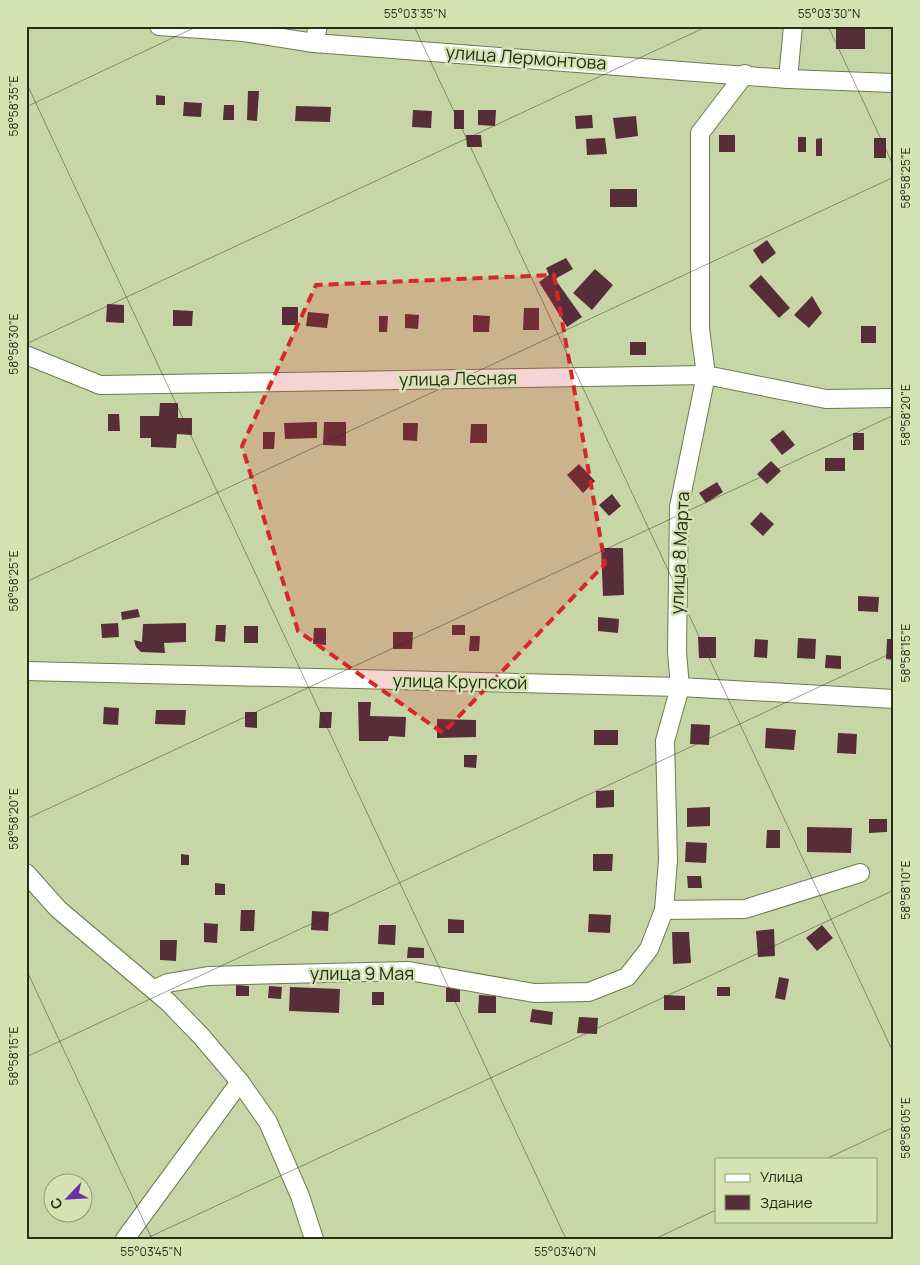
<svg xmlns="http://www.w3.org/2000/svg" width="920" height="1265" font-family="Manrope,sans-serif">
	<rect width="100%" height="100%" fill="#c8d6a7"/>
	<g fill="#582d3a">
		<rect x="836" y="27" width="29" height="22"/>
		<path d="M248,91H259L257,121L247,120Z"/>
		<path d="M156,95L165,96V105H156Z"/>
		<path d="M184,102L202,103L201,117L183,116Z"/>
		<path d="M224,105H234V120H223Z"/>
		<path d="M296,106L331,107L330,122L295,121Z"/>
		<path d="M413,110L432,111L431,128L412,127Z"/>
		<rect x="454" y="110" width="10" height="19"/>
		<path d="M478,110H496L495,126L478,125Z"/>
		<path d="M592,115L593,128L576,129L575,116Z"/>
		<path d="M636,116L638,136L616,139L613,118Z"/>
		<path d="M466,135H481L482,147H467Z"/>
		<rect x="719" y="135" width="16" height="17"/>
		<rect x="798" y="137" width="8" height="15"/>
		<path d="M605,138L607,154L587,155L586,139Z"/>
		<path d="M822,138V156H816V139Z"/>
		<rect x="874" y="138" width="12" height="20"/>
		<rect x="610" y="189" width="27" height="18"/>
		<path d="M767,240L776,253L762,264L753,250Z"/>
		<path d="M566,258L573,269L555,279L582,317L567,327L539,282L549,275L546,268Z"/>
		<path d="M595,269L613,285L592,310L573,293Z"/>
		<path d="M761,275L790,308L779,318L749,286Z"/>
		<path d="M812,296L822,313L809,328L794,315Z"/>
		<path d="M107,304L124,305V323L106,322Z"/>
		<rect x="282" y="307" width="16" height="18"/>
		<path d="M524,308H539V330H523Z"/>
		<path d="M173,310L193,311L192,326H173Z"/>
		<path d="M308,312L329,314L327,328L306,326Z"/>
		<path d="M405,314L419,315L418,329L405,328Z"/>
		<path d="M473,315L490,316L489,332H473Z"/>
		<path d="M379,316H388L387,332H379Z"/>
		<rect x="861" y="326" width="15" height="17"/>
		<rect x="630" y="342" width="16" height="13"/>
		<path d="M160,403H178V418H192V435L177,434L176,448L151,447V438H140V416H159Z"/>
		<path d="M108,414H119L120,431H108Z"/>
		<path d="M317,422V438L285,439L284,423Z"/>
		<path d="M324,422H346V446L323,445Z"/>
		<path d="M403,423H418L417,441L403,440Z"/>
		<path d="M471,424H487V443H470Z"/>
		<path d="M783,430L795,445L782,455L770,440Z"/>
		<path d="M263,432H275L274,449H263Z"/>
		<rect x="853" y="433" width="11" height="17"/>
		<rect x="825" y="458" width="20" height="13"/>
		<path d="M771,461L781,471L767,484L757,474Z"/>
		<path d="M579,464L595,481L583,493L567,475Z"/>
		<path d="M717,482L723,492L706,503L699,493Z"/>
		<path d="M612,494L621,506L609,516L599,505Z"/>
		<path d="M761,512L774,524L763,536L750,524Z"/>
		<path d="M601,548H623L624,595L603,596Z"/>
		<path d="M858,596L879,597L878,612L858,611Z"/>
		<path d="M138,609L140,617L122,620L121,612Z"/>
		<path d="M598,617L619,619L618,633L598,631Z"/>
		<path d="M118,623L119,637L102,638L101,624Z"/>
		<path d="M186,623V642L164,643L165,653L141,652L136,647L134,640L142,642L143,624Z"/>
		<path d="M216,625H226L225,642L215,641Z"/>
		<rect x="452" y="625" width="13" height="10"/>
		<rect x="244" y="626" width="14" height="17"/>
		<path d="M314,628H326V645L313,644Z"/>
		<path d="M393,632H413L412,649H393Z"/>
		<path d="M470,636H480L479,651H469Z"/>
		<path d="M698,637H716V658H699Z"/>
		<path d="M798,638L816,639L815,659L797,658Z"/>
		<path d="M755,639L768,640L767,658L754,657Z"/>
		<path d="M887,639H894V660L886,659Z"/>
		<path d="M826,655L841,656V669L825,668Z"/>
		<path d="M358,702H371L370,716L406,717L405,737L389,736L388,741H359Z"/>
		<path d="M104,707L119,708L118,725L103,724Z"/>
		<path d="M156,710H186L185,725L155,724Z"/>
		<path d="M245,712H257V728L245,727Z"/>
		<path d="M320,712H332L331,728H319Z"/>
		<path d="M437,719L476,720V737L437,738Z"/>
		<path d="M691,724L710,725L709,745L690,744Z"/>
		<path d="M766,728L796,730L794,750L765,748Z"/>
		<rect x="594" y="730" width="24" height="15"/>
		<path d="M838,733L857,734L856,754L837,753Z"/>
		<path d="M464,755H477L476,768L464,767Z"/>
		<path d="M614,790V807L596,808V791Z"/>
		<path d="M710,807V826L687,827V808Z"/>
		<path d="M869,819H887V832L869,833Z"/>
		<path d="M807,827L852,828L851,853L807,852Z"/>
		<path d="M767,830H780V848H766Z"/>
		<path d="M686,842L707,843L706,863L685,862Z"/>
		<path d="M181,854L189,855V865H181Z"/>
		<path d="M593,854H613L612,871H593Z"/>
		<path d="M687,876H701L702,888H688Z"/>
		<path d="M215,883L225,884V895H215Z"/>
		<path d="M241,910H255L254,931H240Z"/>
		<path d="M312,911L329,912L328,931L311,930Z"/>
		<path d="M589,914L611,915L610,933L588,932Z"/>
		<path d="M448,919L464,920V933H448Z"/>
		<path d="M204,923L218,924L217,943L204,942Z"/>
		<path d="M379,925H396L395,945L378,944Z"/>
		<path d="M822,925L833,938L817,951L806,938Z"/>
		<path d="M774,929L775,956L758,957L756,931Z"/>
		<path d="M672,932H689L691,963L673,964Z"/>
		<path d="M160,940H177L176,961L160,960Z"/>
		<path d="M408,947L424,948V958H407Z"/>
		<path d="M779,977L789,979L785,1000L775,998Z"/>
		<path d="M236,985L249,986V996H236Z"/>
		<path d="M269,986L282,987L281,999L268,998Z"/>
		<path d="M290,987L340,989L339,1013L289,1011Z"/>
		<rect x="717" y="987" width="13" height="9"/>
		<rect x="446" y="988" width="14" height="14"/>
		<rect x="372" y="992" width="12" height="13"/>
		<path d="M479,995L496,996V1013H478Z"/>
		<path d="M664,995L685,996V1010H664Z"/>
		<path d="M532,1009L553,1012L552,1025L530,1022Z"/>
		<path d="M579,1017L598,1018L597,1034L577,1033Z"/>
	</g>
	<g fill="none" stroke-linecap="round" stroke-linejoin="round">
		<defs>
			<g id="minor">
				<path d="M159,26L243,32L314,43L788,79L894,83"/>
				<path d="M314,43L318,26"/>
				<path d="M788,79L793,26"/>
				<path d="M26,355L100,385L706,375L826,399L894,398"/>
				<path d="M26,671L680,687L894,699"/>
				<path d="M26,873L58,909L168,1002L201,1036L240,1082L268,1122L300,1196L314,1239"/>
				<path d="M664,910L745,909L860,873"/>
				<path d="M155,989L168,983L208,976L409,971L534,993L589,992L627,977L649,949L664,910L668,860L665,741L680,687L677,652L679,507L706,375L700,329V133L745,74"/>
				<path d="M125,1239L240,1082"/>
			</g>
		</defs>
		<use href="#minor" stroke="#6e7a4e" stroke-width="20"/>
		<use href="#minor" stroke="#fff" stroke-width="18"/>
	</g>
	<path fill="#d62828" fill-opacity="0.2" stroke="#d62828" stroke-width="4" stroke-dasharray="10 6" stroke-linejoin="round" d="M554,275L605,564L443,733L298,631L242,446L316,285Z"/>
	<path fill="none" stroke="#282d1b" stroke-width="1" stroke-opacity="0.45" d="M414,26L894,1054M828,26L894,167M26,82L566,1239M26,107L198,26M26,344L708,26M26,582L894,177M26,819L894,415M26,969L152,1239M26,1057L894,652M826,1159L894,1127M145,1239L894,890M655,1239L716,1210"/>
	<g text-anchor="middle" stroke-width="5" stroke-linejoin="round" paint-order="stroke">
		<g font-size="18" fill="#282d1b" stroke="#d5e3b3">
			<text transform="translate(526 58) rotate(4)" y="6">улица Лермонтова</text>
			<text transform="translate(458 379) rotate(-1)" y="6">улица Лесная</text>
			<text transform="translate(680 553) rotate(-87)" y="6">улица 8 Марта</text>
			<text transform="translate(460 682) rotate(1)" y="6">улица Крупской</text>
			<text x="362" y="980">улица 9 Мая</text>
		</g>
	</g>
	<rect width="920" height="1265" fill="none" stroke="#d5e3b3" stroke-width="55"/>
	<rect x="715" y="1158" width="162" height="65" fill="#d5e3b3" stroke="#909a76"/>
	<rect x="725" y="1174" width="25" height="8" fill="#ffffff" stroke="#909a76"/>
	<text x="760" y="1182" font-size="15" fill="#282d1b">Улица</text>
	<rect x="725" y="1195" width="25" height="15" fill="#582d3a" stroke="#909a76"/>
	<text x="760" y="1208" font-size="15" fill="#282d1b">Здание</text>
	<g transform="translate(68 1198) rotate(245)"><circle r="24" fill="#d5e3b3" stroke="#909a76"/>
	<path d="M0-4L9 19L0 12L-9 19Z" fill="#6930a7"/>
	<text y="-8" font-size="14" font-weight="bold" text-anchor="middle" fill="#282d1b">С</text>
	</g>
	<rect x="28" y="28" width="864" height="1210" fill="none" stroke="#282d1b" stroke-width="2"/>
	<g font-size="12" text-anchor="middle" fill="#282d1b">
		<text x="415" y="18">55°03'35"N</text>
		<text x="829" y="18">55°03'30"N</text>
		<text transform="translate(14 106) rotate(-90)" y="4">58°58'35"E</text>
		<text transform="translate(906 178) rotate(-90)" y="4">58°58'25"E</text>
		<text transform="translate(14 344) rotate(-90)" y="4">58°58'30"E</text>
		<text transform="translate(906 415) rotate(-90)" y="4">58°58'20"E</text>
		<text transform="translate(14 581) rotate(-90)" y="4">58°58'25"E</text>
		<text transform="translate(906 653) rotate(-90)" y="4">58°58'15"E</text>
		<text transform="translate(14 819) rotate(-90)" y="4">58°58'20"E</text>
		<text transform="translate(906 890) rotate(-90)" y="4">58°58'10"E</text>
		<text transform="translate(14 1056) rotate(-90)" y="4">58°58'15"E</text>
		<text transform="translate(906 1128) rotate(-90)" y="4">58°58'05"E</text>
		<text x="151" y="1256">55°03'45"N</text>
		<text x="565" y="1256">55°03'40"N</text>
	</g>
</svg>
